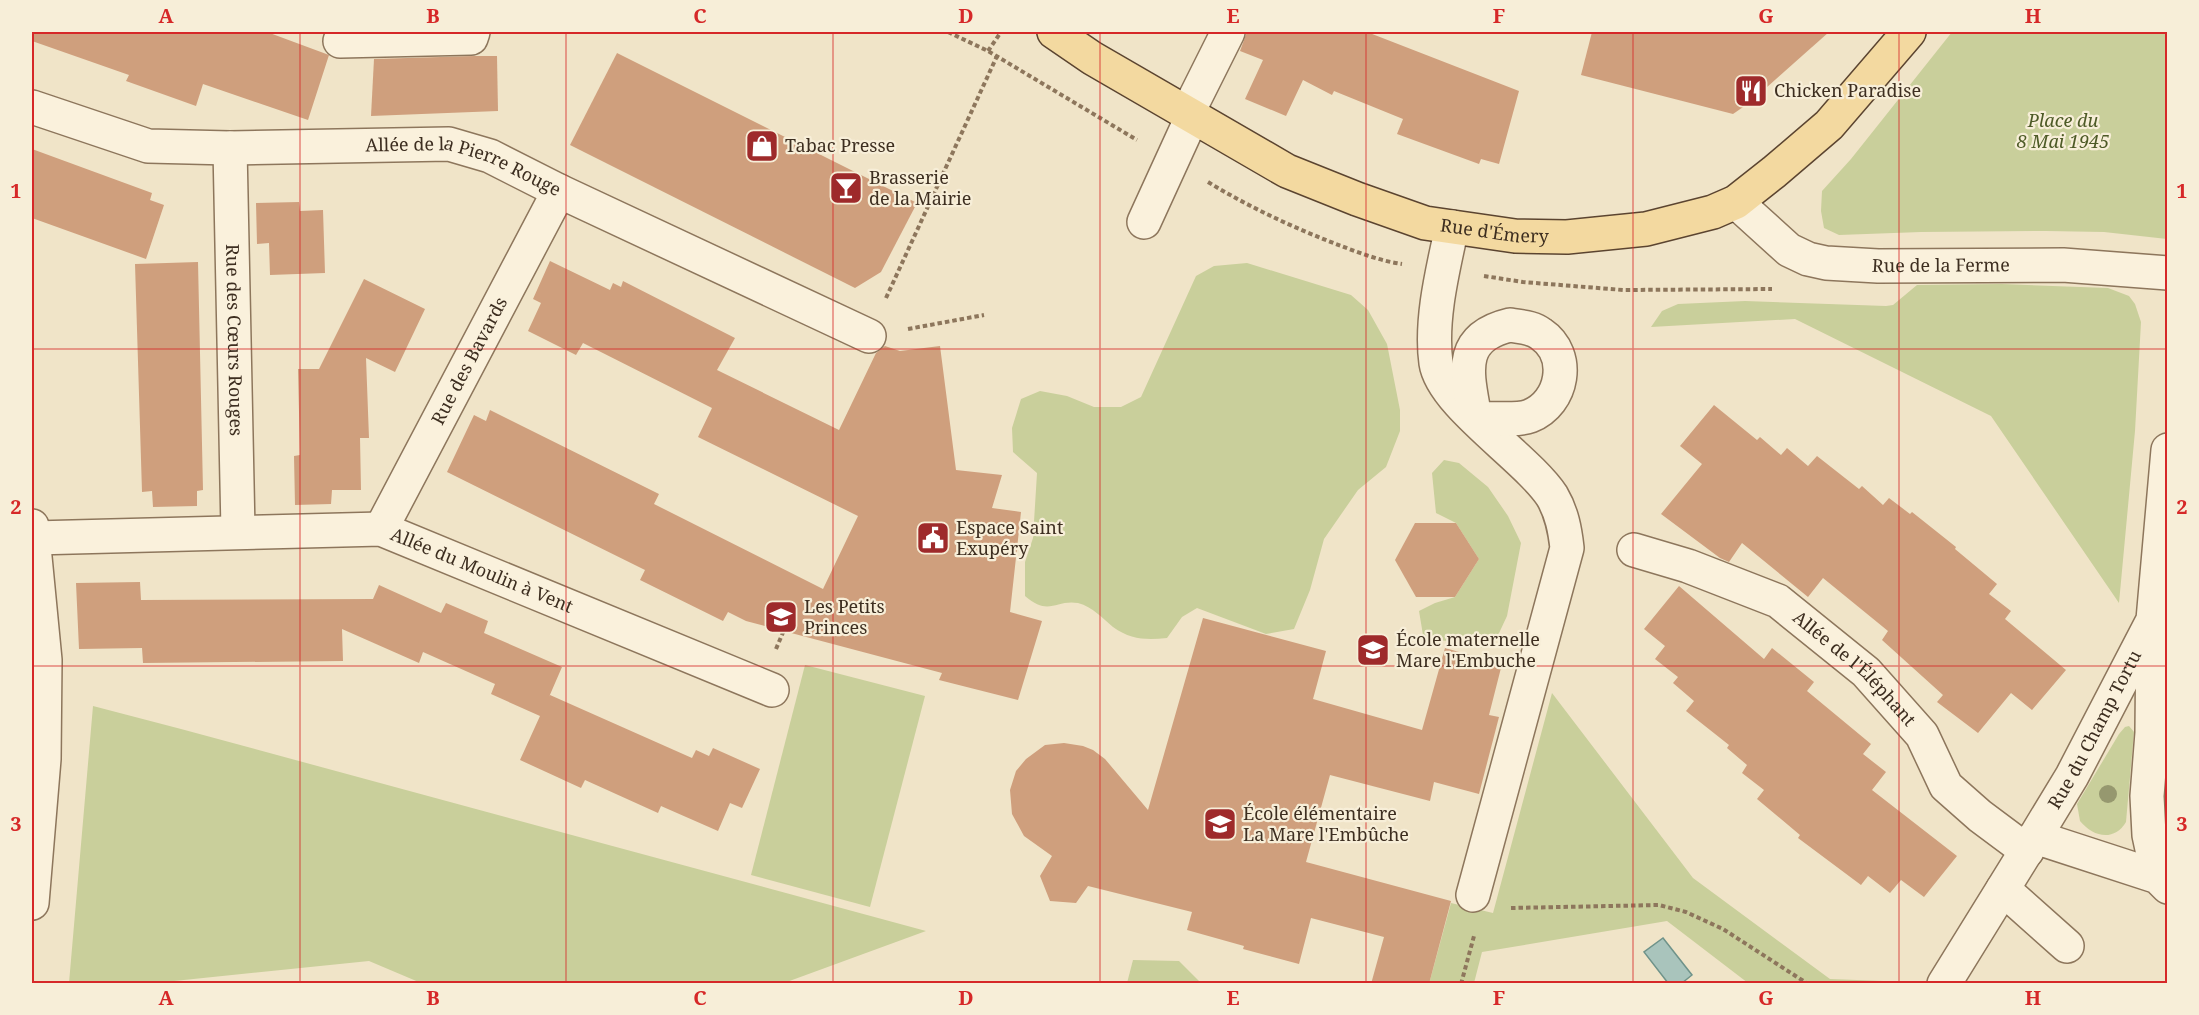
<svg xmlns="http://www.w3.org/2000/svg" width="2199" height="1015" font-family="'Noto Serif',serif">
	<rect width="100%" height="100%" fill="#f0e4c8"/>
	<g fill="#c9cf9b">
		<path d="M1952,32H2167V239L2104,232L2046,231L1921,232L1839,235L1824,228L1821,211L1822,191L1851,159Z"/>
		<path d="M1247,263L1351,295L1368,310L1387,344L1400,410V431L1386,467L1358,490L1324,539L1310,590L1294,629L1266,634L1197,608L1182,617L1167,638C1147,640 1131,640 1113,627C1102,618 1093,607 1078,603C1056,599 1049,617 1025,596V562L1033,538L1037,473L1013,452L1012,428L1021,399L1040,391L1067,396L1094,407H1121L1141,397L1196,276L1214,266Z"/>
		<path d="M2002,284L2108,288L2129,296L2135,304L2141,322L2135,431L2119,603L1991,416L1795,319L1651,327L1662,311L1678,304L1745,301L1886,306L1893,305L1917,285Z"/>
		<path d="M1444,460L1459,463L1488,487L1508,516L1521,543L1507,616L1493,646L1477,648L1459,642L1437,640L1423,635L1419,611L1435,603L1455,597L1479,559L1456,523L1436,513L1432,473Z"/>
		<path d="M805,665L925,696L870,907L751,875Z"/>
		<path d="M1552,693L1693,878L1830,979L1910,982L1909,984L1748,983L1667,921L1482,952L1474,983L1429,984L1451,903L1493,913Z"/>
		<path d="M93,706L181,729L926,931L784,983H421L369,961L155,983H69Z"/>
		<path d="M2129,726L2134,732L2126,822C2114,842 2093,837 2080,821L2077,804L2119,734L2125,727Z"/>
		<path d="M1133,960L1179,961L1201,983H1127Z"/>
	</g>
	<path fill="#a9c4bc" stroke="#6f938a" stroke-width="1.5" d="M1663,938L1692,975L1682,983H1668L1644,952Z"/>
	<g fill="#cf9f7d">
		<path d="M32,32H267L329,55L308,120L203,84L196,106L126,81L129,75L32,41Z"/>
		<path d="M1247,32H1367L1519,91L1499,164L1481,159L1479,164L1397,134L1403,119L1334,91L1332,95L1303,80L1286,116L1245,99L1263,60L1240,51Z"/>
		<path d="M1592,32H1829L1749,103L1733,114L1581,75Z"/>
		<path d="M617,53L917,203L881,272L855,288L570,145Z"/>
		<path d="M474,56H497L498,111L371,116L374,59Z"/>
		<path d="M32,149L152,193L150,200L164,205L146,259L32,218Z"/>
		<path d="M299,202L300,211L323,210L325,273L270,275L269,243L257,244L256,203Z"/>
		<path d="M550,261L610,290L613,283L621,287L623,281L735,338L717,370L839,430L876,353L885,346L900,351L940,346L956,470L1002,475L992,508L1021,512L1010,612L1042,621L1018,700L939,680L942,673L746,621L728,612L723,621L640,580L645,570L447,472L474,415L486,421L490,410L659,494L654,504L823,589L858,516L698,437L712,408L583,343L576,355L528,331L541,303L533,299Z"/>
		<path d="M198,262L203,490L197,491V506L153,507L152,491L142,492L135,264Z"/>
		<path d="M364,279L425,309L395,372L366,358L369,438H360L361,490H332L331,504L295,505L294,456L300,455L298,369H319Z"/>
		<path d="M1714,405L1757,440L1760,437L1781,455L1787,448L1808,466L1817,456L1859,489L1862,486L1883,505L1889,498L1910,514L1912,512L1956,547L1955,549L1997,584L1989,594L2011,611L2005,619L2066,670L2032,710L2011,693L1978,733L1937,702L1943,695L1882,640L1888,631L1823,578L1808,597L1742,543L1729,562L1720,558L1661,514L1702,464L1680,446Z"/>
		<path d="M1415,523H1456L1479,559L1455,597H1416L1395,560Z"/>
		<path d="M140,582L141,600L373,599L379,585L441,613L446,603L488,621L484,633L562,667L549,697L550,695L692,758L696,750L709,756L713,748L760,769L742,808L730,803L718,831L661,806L658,813L585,780L581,788L520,760L540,716L491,694L495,684L423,652L419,663L342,629L343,661L143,663L142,648L79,649L76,583Z"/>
		<path d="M1679,586L1764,659L1772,648L1814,682L1807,691L1871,744L1863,754L1886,772L1872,790L1957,856L1924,897L1901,880L1890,893L1868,876L1861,885L1798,838L1800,835L1757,799L1764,790L1742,773L1747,765L1727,748L1729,745L1686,711L1694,701L1673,683L1678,677L1655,659L1665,646L1644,629Z"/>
		<path d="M1203,618L1326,651L1313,699L1422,730L1445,648L1502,664L1489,715L1499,717L1479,794L1434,782L1430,801L1330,775L1306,862L1451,901L1429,984H1371L1384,937L1311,918L1299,964L1243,949L1244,946L1187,930L1192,912L1088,886L1076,903L1050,901L1040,876L1052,856L1024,836L1012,814L1010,790L1016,771L1026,759L1045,745L1064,743L1083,746L1093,750L1105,759L1148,810Z"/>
	</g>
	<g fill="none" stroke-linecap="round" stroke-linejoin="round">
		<defs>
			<g id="minor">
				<path d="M340,41L471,38L473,32"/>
				<path id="s1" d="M32,107L148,146L230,148L449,144L490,156L559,191L869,336"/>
				<path d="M1187,114L1228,32"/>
				<path id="s2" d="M230,148L238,531"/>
				<path id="s3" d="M1736,202L1789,250L1808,259L1826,263L1878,266L2063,265L2168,273"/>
				<path d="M1144,222L1192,117"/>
				<path d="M1452,227C1443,269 1430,320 1436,363C1442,404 1527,458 1552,496C1562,513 1565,530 1567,548L1473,895"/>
				<path d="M1510,325C1521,327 1532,327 1541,334C1572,355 1563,403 1530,416C1517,421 1489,418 1475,418C1468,376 1455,338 1510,325Z"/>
				<path d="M32,526L45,660L44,759L32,903"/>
				<path id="s4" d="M381,529L559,191"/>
				<path id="s5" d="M34,538L381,529L772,690"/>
				<path id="s6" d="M1634,550L1688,566L1778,601L1866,672L1922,735L1946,786L1980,816L2027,851"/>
				<path d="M2153,628L2152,733L2147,796L2149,835L2158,877"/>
				<path id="s7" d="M2035,837L2072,776L2153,620L2168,450"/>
				<path d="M2003,889L2067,946"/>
				<path d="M1944,984L2035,837L2158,877L2168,887"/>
			</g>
			<g id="major">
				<path id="s8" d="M1054,32L1092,58L1287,171L1357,199L1425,223L1515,236L1567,237L1646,229L1713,212L1736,202L1774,172L1829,125L1909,32"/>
			</g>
		</defs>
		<use href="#minor" stroke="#8d765c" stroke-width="36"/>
		<use href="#major" stroke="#5b4430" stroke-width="36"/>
		<g stroke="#8d765c" stroke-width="4" stroke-dasharray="4.5 3" stroke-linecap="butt">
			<path d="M948,32L988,51L1137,140"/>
			<path d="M988,51L1001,32"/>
			<path d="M1208,182C1249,207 1292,227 1336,244C1357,252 1380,261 1402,264"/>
			<path d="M1484,276L1523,282L1623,290L1772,289"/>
			<path d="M886,298L997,56"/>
			<path d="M908,329L984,315"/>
			<path d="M776,649L784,630"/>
			<path d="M1511,908L1659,905L1686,912L1723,929L1808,984"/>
			<path d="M1461,984L1474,936"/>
		</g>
		<use href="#minor" stroke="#faf1dc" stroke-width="33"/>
		<use href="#major" stroke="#f3d9a0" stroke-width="33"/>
	</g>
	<circle fill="#96986f" cx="2108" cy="794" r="9"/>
	<path fill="none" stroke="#d62828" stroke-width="1.5" stroke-opacity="0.55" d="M300,32V984M566,32V984M833,32V984M1100,32V984M1366,32V984M1633,32V984M1899,32V984M32,349H2168M32,666H2168"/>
	<defs>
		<symbol id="restaurant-square" viewBox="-11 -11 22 22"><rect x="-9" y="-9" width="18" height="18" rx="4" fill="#9e2a2b" stroke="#f7eed8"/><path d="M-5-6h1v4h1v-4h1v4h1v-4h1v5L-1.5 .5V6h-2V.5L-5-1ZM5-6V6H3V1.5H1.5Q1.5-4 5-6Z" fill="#fff"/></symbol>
		<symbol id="shop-square" viewBox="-11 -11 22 22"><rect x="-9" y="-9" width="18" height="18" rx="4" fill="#9e2a2b" stroke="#f7eed8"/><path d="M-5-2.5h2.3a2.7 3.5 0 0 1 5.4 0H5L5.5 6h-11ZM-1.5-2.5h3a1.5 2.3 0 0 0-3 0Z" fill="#fff"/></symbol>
		<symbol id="bar-square" viewBox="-11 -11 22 22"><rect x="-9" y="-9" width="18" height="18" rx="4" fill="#9e2a2b" stroke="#f7eed8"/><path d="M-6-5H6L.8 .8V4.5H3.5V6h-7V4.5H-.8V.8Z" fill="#fff"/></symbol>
		<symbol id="civic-square" viewBox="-11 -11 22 22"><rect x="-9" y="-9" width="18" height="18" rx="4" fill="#9e2a2b" stroke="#f7eed8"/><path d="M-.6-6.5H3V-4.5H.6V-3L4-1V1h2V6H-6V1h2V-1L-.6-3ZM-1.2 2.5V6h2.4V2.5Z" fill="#fff"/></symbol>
		<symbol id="school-square" viewBox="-11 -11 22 22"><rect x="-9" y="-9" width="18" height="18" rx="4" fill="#9e2a2b" stroke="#f7eed8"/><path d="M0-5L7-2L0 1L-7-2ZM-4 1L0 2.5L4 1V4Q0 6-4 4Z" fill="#fff"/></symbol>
	</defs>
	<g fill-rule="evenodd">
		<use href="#restaurant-square" x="1732" y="72" width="38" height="38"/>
		<use href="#shop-square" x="743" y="127" width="38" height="38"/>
		<use href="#bar-square" x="827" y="169" width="38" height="38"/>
		<use href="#civic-square" x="914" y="519" width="38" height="38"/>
		<use href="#school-square" x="762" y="598" width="38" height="38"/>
		<use href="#school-square" x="1354" y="631" width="38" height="38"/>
		<use href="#school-square" x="1201" y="805" width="38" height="38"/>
	</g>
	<g text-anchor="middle" stroke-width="4.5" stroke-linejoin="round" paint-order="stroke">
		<g font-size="18" fill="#3d2e20" stroke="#f7eed8" text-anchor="start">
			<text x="1774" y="97">Chicken Paradise</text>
			<text x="785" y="152">Tabac Presse</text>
			<text x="869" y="184">Brasserie<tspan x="869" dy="21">de la Mairie</tspan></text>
			<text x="956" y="534">Espace Saint<tspan x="956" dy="21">Exupéry</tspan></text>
			<text x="804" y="613">Les Petits<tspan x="804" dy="21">Princes</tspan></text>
			<text x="1396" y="646">École maternelle<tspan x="1396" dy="21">Mare l'Embuche</tspan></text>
			<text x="1243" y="820">École élémentaire<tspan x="1243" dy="21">La Mare l'Embûche</tspan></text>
		</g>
		<g font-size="18" font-style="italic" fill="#4d5a26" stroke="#f7eed8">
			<text x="2063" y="127">Place du<tspan x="2063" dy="21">8 Mai 1945</tspan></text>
		</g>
		<g font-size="18" fill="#3d2e20" stroke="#f7eed8">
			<text dy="6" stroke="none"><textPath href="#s1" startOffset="442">Allée de la Pierre Rouge</textPath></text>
			<text dy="6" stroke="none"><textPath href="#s8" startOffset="489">Rue d'Émery</textPath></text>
			<text dy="6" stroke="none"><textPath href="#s3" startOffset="226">Rue de la Ferme</textPath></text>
			<text dy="6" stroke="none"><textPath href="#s2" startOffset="192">Rue des Cœurs Rouges</textPath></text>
			<text dy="6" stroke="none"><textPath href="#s4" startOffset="190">Rue des Bavards</textPath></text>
			<text dy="6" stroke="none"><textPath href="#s5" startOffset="456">Allée du Moulin à Vent</textPath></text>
			<text dy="6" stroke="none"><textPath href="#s6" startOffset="255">Allée de l'Éléphant</textPath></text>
			<text dy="6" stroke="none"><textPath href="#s7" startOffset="123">Rue du Champ Tortu</textPath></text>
		</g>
	</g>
	<rect width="2199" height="1015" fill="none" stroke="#f7eed8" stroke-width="66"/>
	<rect x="33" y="33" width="2133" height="949" fill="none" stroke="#d62828" stroke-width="2"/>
	<g font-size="20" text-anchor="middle" font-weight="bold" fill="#d62828">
		<text x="166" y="23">A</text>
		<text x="433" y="23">B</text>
		<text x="700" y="23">C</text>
		<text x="966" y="23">D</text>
		<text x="1233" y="23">E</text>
		<text x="1499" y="23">F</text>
		<text x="1766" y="23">G</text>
		<text x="2033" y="23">H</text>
		<text x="16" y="198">1</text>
		<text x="2182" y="198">1</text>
		<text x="16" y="514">2</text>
		<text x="2182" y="514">2</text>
		<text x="16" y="831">3</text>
		<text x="2182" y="831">3</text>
		<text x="166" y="1005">A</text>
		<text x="433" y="1005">B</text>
		<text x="700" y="1005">C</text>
		<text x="966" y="1005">D</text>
		<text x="1233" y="1005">E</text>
		<text x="1499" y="1005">F</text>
		<text x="1766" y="1005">G</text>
		<text x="2033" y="1005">H</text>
	</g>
</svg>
